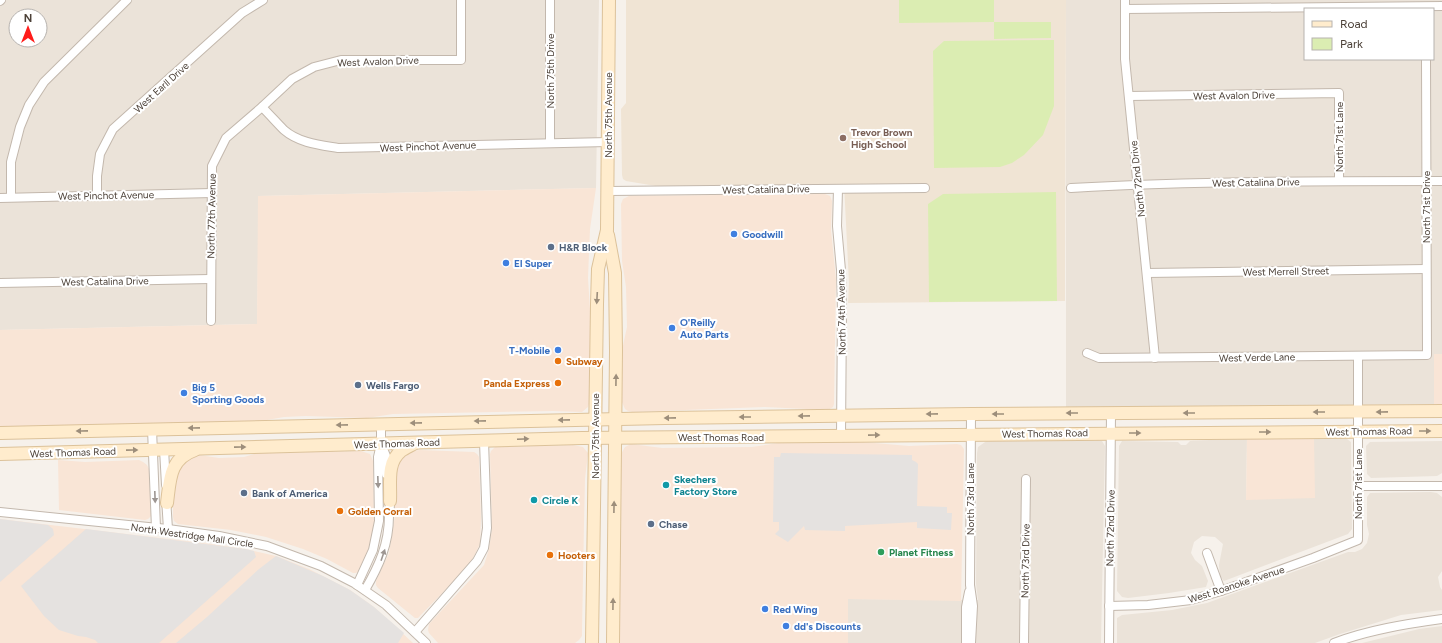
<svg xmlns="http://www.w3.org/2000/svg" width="1442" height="643" font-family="Figtree,sans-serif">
	<rect width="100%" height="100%" fill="#f6f1eb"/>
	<g fill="#ebe3d9" fill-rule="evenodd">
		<path d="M0,0H599L596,188L259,196L257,324L0,330ZM16,16H40V40H16Z"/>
		<path d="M1066,0H1442V354H1434V404L1066,408ZM1305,9H1433V59H1305Z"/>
		<path d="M1247,438L1246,500L1314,438L1347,439L1351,442L1352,529L1348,534L1224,581L1220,576L1219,565L1223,544L1215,537L1202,536L1194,542L1191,553L1195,560L1202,566L1208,581L1206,587L1169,593L1128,598L1122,597L1117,591L1119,446L1122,441L1178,442L1181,445H1186L1190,441Z"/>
		<path d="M988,440L1102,441L1105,446L1101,643H848V599L978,600L976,584L977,453L978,447Z"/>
		<path d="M1442,441V473L1437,476L1371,478L1367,474L1366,446L1370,442Z"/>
		<path d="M1431,492L1437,493L1442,497V571L1438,577L1440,587L1442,590V610L1401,615L1340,634L1315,643H1117V618L1122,615L1172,610L1207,603L1348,552H1355L1362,549L1367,543L1369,534L1367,525V497L1370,493Z"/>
		<path d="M1442,626V643H1362L1419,629Z"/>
	</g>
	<g fill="#f9e5d6">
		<path d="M596,188L590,229L588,278L590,309V401L588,407L582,412L553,411L393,414L367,418L306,416L284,417L261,421L0,427V330L257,324L258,196Z"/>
		<path d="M825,194L830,196L832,201L831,230L836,279L834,404L833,407L828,410L765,407L632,412L628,411L625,409L622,402V350L627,327L626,287L622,261L621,204L623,199L629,196Z"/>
		<rect x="1434" y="354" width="8" height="50"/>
		<path d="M1247,438H1314L1315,498L1246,500Z"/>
		<path d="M863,442L909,446L957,444L961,445L964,449L961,601L848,599V643H619L621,454L625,447L631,444L662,448L752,447L778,443Z"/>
		<path d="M573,445L583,447L588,453L585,479L584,524L582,631V636L579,640L575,643H438L429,633L428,630L429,624L484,565L489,549L492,529L490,454L491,451L495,447Z"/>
		<path d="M420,450L474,452L477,454L479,457L481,518L480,544L472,560L451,584L418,618H415L378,588L376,585V581L389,553L395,515L394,494L397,461L410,451Z"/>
		<path d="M361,451L370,454L373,461L374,523L371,541L366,558L359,571L356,573H353L327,559L303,549L266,537L231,530L178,524L174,521L173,517V478L176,469L191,456L199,455L219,458L244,457L258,453Z"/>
		<path d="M58,460L85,462L139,460L143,462L147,465L149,469L151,516L148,519L145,520L59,510Z"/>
		<path d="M0,519L211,544L245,549L276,556L309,569L350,590L374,607L413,643H0Z"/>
	</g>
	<path fill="#f0e4d4" d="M626,0H1066L1065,301L848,303L849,283L844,184L662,187L626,181L623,179L622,175L621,109L626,103Z"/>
	<g fill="#dbedb2">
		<path d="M899,0H994V22H1051V38L994,39V22L899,23Z"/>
		<path d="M1054,40V106L1043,135L1024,155L1012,163L1000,167L934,168L933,51L944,41Z"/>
		<path d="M1056,192L1057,301L929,302L928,204L943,194Z"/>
	</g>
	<g fill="#e5e2e0">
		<path d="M781,453L912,455V460L916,462L918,464L917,506L947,507V513H952L951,530L917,528V522L845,526V531L805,530L804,526L788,542L775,534L779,530V522H773L774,457H780Z"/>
		<path d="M0,519L48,525L53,529L54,535L0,582Z"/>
		<path d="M86,529L245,549L254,551L256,557L159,643H98L95,640L86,637L78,636L59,630L44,616L21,586Z"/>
		<path d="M276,556L323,576L350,590L374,607L404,633L398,643H176L207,617L259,569Z"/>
	</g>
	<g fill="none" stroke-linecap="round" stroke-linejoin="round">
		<defs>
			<g id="minor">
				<path d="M1125,0V59L1155,358"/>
				<path d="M0,1L1,0"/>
				<path d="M1125,9L1442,6"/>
				<path d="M1129,96L1339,93V181"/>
				<path d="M262,107C270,115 277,123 284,130C299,143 320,145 338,148L608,142"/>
				<path d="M550,143V0"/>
				<path d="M1071,188C1195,181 1318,181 1442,181"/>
				<path d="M838,189L837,226L841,270L842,310L841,436"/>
				<path d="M608,191L925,188"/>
				<path d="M97,196V176L100,154L113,129L242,13L263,0"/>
				<path d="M11,197V162L20,127L29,105L44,82L127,0"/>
				<path d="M0,198L212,193"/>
				<path d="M1147,273L1426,269"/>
				<path d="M0,283L210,279"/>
				<path d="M211,321L212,166L226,138L262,107L292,79L314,67L341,60H461V0"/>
				<path d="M1087,353L1099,358L1427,355L1426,59"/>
				<path d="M971,414L970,585L973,606L971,643"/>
				<path d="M152,429L156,528"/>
				<path d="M381,444L386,456V474"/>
				<path d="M164,449L166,485"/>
				<path d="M1358,486H1442"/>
				<path d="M166,498L168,529"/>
				<path d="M0,512L168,529L219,536L267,546L321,566L354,583L386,605L426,643"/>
				<path d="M1207,553L1221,591"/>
				<path d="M357,585L373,550L379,521L378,457L381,444V424"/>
				<path d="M365,590C379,566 389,544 389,516C390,510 390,503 389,497"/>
				<path d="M1109,606L1148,605L1191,600L1221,591L1313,558L1358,540V356"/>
				<path d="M415,632L477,561L484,548L487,528L484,441"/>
				<path d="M966,643V607L969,592"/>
				<path d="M1024,643L1026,479"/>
				<path d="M1109,643L1111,413"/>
				<path d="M1334,643C1368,630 1406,624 1442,619"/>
			</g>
			<g id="secondary">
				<path d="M608,235L615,273L616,351L613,643"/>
				<path d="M0,433L665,418L971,414L1442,411"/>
				<path d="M0,454L582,438L1442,431"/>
				<path d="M390,501C391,484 386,463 401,451C405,448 410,446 415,443"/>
				<path d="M167,503C170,480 169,459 195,450"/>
				<path d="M592,643L597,304L598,269L607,230L609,0"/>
			</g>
		</defs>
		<use href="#minor" stroke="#c3b8ad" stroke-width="10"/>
		<use href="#secondary" stroke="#dcc29a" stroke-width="14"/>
		<use href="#minor" stroke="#fff" stroke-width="8"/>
		<use href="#secondary" stroke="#ffeccd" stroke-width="12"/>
	</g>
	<defs><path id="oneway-solid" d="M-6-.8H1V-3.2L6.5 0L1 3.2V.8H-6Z"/></defs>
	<g fill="#9d8e7b">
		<use href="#oneway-solid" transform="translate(597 298) rotate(93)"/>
		<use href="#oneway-solid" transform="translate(616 380) rotate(-89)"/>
		<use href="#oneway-solid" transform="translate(1319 412) rotate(180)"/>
		<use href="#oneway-solid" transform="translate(1382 412) rotate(179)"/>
		<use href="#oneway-solid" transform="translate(1072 413) rotate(180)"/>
		<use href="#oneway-solid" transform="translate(1189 413) rotate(180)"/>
		<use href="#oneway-solid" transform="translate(932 414) rotate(179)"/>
		<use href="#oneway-solid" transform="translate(998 414) rotate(180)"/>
		<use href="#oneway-solid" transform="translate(804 416) rotate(179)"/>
		<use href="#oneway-solid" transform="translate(745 417) rotate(180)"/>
		<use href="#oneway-solid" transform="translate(670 418) rotate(179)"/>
		<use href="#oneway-solid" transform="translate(564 420) rotate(179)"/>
		<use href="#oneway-solid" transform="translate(480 421) rotate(179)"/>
		<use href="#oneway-solid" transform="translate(416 423) rotate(179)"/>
		<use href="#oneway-solid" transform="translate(342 425) rotate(179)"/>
		<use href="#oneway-solid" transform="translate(194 428) rotate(179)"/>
		<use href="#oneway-solid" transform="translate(82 431) rotate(179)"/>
		<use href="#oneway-solid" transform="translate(1425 431)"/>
		<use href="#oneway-solid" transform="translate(1265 432)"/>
		<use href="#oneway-solid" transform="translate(1135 433)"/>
		<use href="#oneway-solid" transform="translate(874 435) rotate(-1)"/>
		<use href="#oneway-solid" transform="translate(523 439) rotate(-2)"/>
		<use href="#oneway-solid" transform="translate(240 447) rotate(-1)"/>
		<use href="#oneway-solid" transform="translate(132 450) rotate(-1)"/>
		<use href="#oneway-solid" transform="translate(614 507) rotate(-89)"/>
		<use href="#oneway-solid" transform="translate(613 604) rotate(-89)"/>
	</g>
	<g fill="#9d9692">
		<use href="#oneway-solid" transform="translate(378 482) rotate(88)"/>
		<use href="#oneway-solid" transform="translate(155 497) rotate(88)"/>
		<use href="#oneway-solid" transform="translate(383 555) rotate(-71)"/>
	</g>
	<circle fill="#8d6e63" stroke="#fff" stroke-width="1.5" cx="843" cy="138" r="4"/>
	<g fill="#3f7fe0" stroke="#fff" stroke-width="1.5">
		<circle cx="734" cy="234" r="4"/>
		<circle cx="506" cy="263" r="4"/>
		<circle cx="672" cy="328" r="4"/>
		<circle cx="558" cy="350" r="4"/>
		<circle cx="184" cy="393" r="4"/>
		<circle cx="765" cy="609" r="4"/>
		<circle cx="786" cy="626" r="4"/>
	</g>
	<g fill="#5c6f8a" stroke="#fff" stroke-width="1.5">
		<circle cx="551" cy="247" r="4"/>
		<circle cx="358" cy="385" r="4"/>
		<circle cx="244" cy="493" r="4"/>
		<circle cx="651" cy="524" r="4"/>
	</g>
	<g fill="#e8710a" stroke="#fff" stroke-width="1.5">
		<circle cx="558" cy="361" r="4"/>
		<circle cx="558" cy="383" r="4"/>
		<circle cx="340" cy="511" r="4"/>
		<circle cx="550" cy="555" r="4"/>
	</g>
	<g fill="#0f9aa8" stroke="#fff" stroke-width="1.5">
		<circle cx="666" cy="485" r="4"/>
		<circle cx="534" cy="500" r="4"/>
	</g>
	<circle fill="#2e9e5b" stroke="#fff" stroke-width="1.5" cx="881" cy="552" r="4"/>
	<g text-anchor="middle" stroke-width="4" stroke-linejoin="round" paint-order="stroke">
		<g font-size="10" fill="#4c4138" stroke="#fff">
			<text transform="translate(378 61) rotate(-2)" y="4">West Avalon Drive</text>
			<text transform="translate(550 71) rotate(-90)" y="4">North 75th Drive</text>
			<text transform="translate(161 87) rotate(-42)" y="4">West Earll Drive</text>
			<text transform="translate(1234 95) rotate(-1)" y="4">West Avalon Drive</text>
			<text transform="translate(608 115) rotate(-90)" y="4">North 75th Avenue</text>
			<text transform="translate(1339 137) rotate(-90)" y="4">North 71st Lane</text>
			<text transform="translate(428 146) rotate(-2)" y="4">West Pinchot Avenue</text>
			<text transform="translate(1137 179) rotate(-96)" y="4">North 72nd Drive</text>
			<text transform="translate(1256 182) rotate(-1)" y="4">West Catalina Drive</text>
			<text transform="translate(766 189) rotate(-1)" y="4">West Catalina Drive</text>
			<text transform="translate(106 195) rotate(-1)" y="4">West Pinchot Avenue</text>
			<text transform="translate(1426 207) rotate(-90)" y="4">North 71st Drive</text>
			<text transform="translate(211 216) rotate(-89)" y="4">North 77th Avenue</text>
			<text transform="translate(1286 271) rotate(-1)" y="4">West Merrell Street</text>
			<text transform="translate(105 281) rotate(-1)" y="4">West Catalina Drive</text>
			<text transform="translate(841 312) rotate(-91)" y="4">North 74th Avenue</text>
			<text transform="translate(1257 357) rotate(-1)" y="4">West Verde Lane</text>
			<text transform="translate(1369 431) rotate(-1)" y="4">West Thomas Road</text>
			<text transform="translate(1045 433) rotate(-1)" y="4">West Thomas Road</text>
			<text transform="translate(595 436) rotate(-90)" y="4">North 75th Avenue</text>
			<text x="721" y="441">West Thomas Road</text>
			<text transform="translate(397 443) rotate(-2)" y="4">West Thomas Road</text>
			<text transform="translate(73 452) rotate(-2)" y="4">West Thomas Road</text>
			<text transform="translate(1358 484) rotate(-90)" y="4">North 71st Lane</text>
			<text transform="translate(970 499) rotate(-90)" y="4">North 73rd Lane</text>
			<text transform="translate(1110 528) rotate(-89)" y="4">North 72nd Drive</text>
			<text transform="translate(192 535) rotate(8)" y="4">North Westridge Mall Circle</text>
			<text transform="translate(1025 561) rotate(-89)" y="4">North 73rd Drive</text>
			<text transform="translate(1236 584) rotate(-18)" y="4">West Roanoke Avenue</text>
		</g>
		<g font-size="10" font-weight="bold" fill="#785e54" stroke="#fff" text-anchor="start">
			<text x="851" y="136">Trevor Brown<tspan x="851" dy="12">High School</tspan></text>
		</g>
		<g font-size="10" font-weight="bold" fill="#366cbe" stroke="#fff" text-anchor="start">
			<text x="742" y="238">Goodwill</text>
			<text x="514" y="267">El Super</text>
			<text x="680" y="326">O'Reilly<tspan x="680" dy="12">Auto Parts</tspan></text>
			<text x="550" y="354" text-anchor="end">T-Mobile</text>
			<text x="192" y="391">Big 5<tspan x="192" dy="12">Sporting Goods</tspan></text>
			<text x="773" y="613">Red Wing</text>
			<text x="794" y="630">dd's Discounts</text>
		</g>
		<g font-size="10" font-weight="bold" fill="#4e5e75" stroke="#fff" text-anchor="start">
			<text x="559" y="251">H&amp;R Block</text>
			<text x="366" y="389">Wells Fargo</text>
			<text x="252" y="497">Bank of America</text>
			<text x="659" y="528">Chase</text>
		</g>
		<g font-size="10" font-weight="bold" fill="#c56008" stroke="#fff" text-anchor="start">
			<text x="566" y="365">Subway</text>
			<text x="550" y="387" text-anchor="end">Panda Express</text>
			<text x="348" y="515">Golden Corral</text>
			<text x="558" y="559">Hooters</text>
		</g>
		<g font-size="10" font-weight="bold" fill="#0d838f" stroke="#fff" text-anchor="start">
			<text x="674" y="483">Skechers<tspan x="674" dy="12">Factory Store</tspan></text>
			<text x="542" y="504">Circle K</text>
		</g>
		<g font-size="10" font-weight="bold" fill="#27864d" stroke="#fff" text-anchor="start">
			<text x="889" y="556">Planet Fitness</text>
		</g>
	</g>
	<rect x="1304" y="8" width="130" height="52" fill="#ffffff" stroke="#b7b3af"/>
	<rect x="1312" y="21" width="20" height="6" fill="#ffeccd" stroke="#b7b3af"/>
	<text x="1340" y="28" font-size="12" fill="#4c4138">Road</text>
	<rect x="1312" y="38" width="20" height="12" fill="#dbedb2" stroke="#b7b3af"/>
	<text x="1340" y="48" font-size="12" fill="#4c4138">Park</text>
	<g transform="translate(28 28)"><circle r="19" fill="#ffffff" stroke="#b7b3af"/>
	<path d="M0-3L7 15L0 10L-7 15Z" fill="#ff1c1a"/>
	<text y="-6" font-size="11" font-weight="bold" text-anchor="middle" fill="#4c4138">N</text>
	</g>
</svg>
